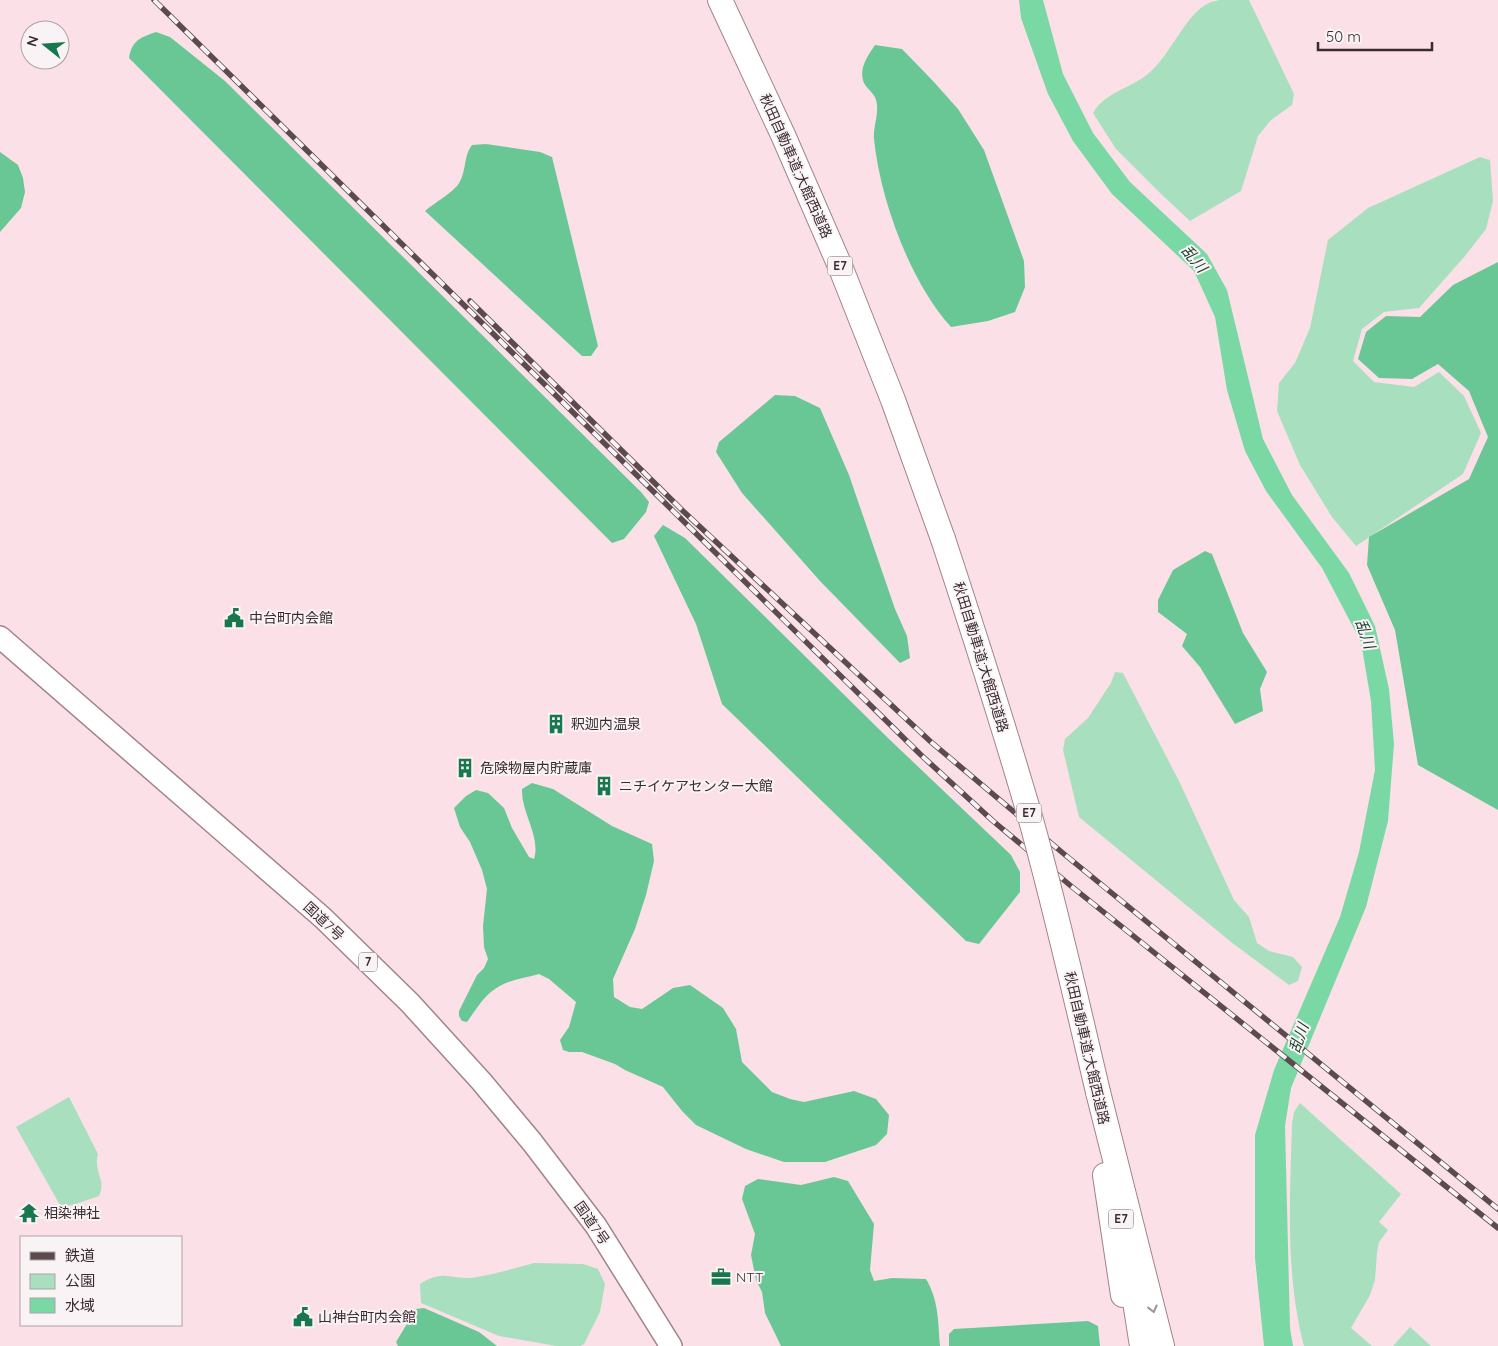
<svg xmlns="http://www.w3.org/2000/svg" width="1498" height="1346" font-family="Quicksand,'Noto Sans JP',sans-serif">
	<rect width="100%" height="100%" fill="#fbe0e7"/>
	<g fill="#a8e0bf">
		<path d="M1220,0H1249L1294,94L1292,105L1271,120L1258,136L1241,191L1190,221L1161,194L1116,149L1093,113C1105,92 1132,88 1149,73C1170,56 1186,13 1209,3C1212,1 1217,1 1220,0Z"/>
		<path d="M1480,157L1490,160L1493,201L1486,229L1465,256L1419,308L1384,312L1362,329L1353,361L1374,382L1414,387L1439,372L1464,396L1481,433L1463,474L1356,546L1332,517L1300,465L1277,411L1279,383L1295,363L1310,328L1328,240L1368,208Z"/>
		<path d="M1115,672L1123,673L1179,781L1234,900L1249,917L1257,943L1269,951L1293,957L1302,967L1298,981L1289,985L1231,942L1079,817L1063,750L1065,739L1088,718L1111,683Z"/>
		<path d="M69,1097L98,1154C93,1173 107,1179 99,1196L73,1205L61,1207L16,1127Z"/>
		<path d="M1300,1103L1401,1194L1379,1222L1388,1230L1379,1242L1377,1253L1375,1280L1370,1295L1351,1328L1372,1346H1304C1285,1274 1290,1198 1292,1124L1294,1112Z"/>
		<path d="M534,1263L583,1264L598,1269L605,1284L600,1312L584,1344L580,1346H556L499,1336L421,1303L420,1284C445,1267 455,1282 477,1277C496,1274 515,1268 534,1263Z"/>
		<path d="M1410,1327L1431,1346H1393Z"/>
	</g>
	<g fill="#69c795">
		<path d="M156,32L170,37L225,81L641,492L649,502L646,512L624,539L612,543L129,58C132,40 140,38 156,32Z"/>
		<path d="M875,45L902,49L933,81L958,109L984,150L1024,261L1025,287L1015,312L988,321L951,327C910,282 880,199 874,139C873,128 878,117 877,105C876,93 869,92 864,83C858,68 868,56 875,45Z"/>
		<path d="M486,144L540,152L552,157L598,346L591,356H582L425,211C432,205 451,193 457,186C467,174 463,156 472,145Z"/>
		<path d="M0,152L18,165L23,178L25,192L21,208L0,232Z"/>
		<path d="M1498,262V810L1418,765L1395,630L1367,565L1369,537L1469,479L1488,437L1469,391L1438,364L1412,379L1379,378L1358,359L1366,332L1386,316L1420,317L1453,285Z"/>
		<path d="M775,395L795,396L820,408L849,475L895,609L907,636L910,658L900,663L820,581L742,493L716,452L719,442Z"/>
		<path d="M663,525L685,538L889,739L1011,855L1020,872V892L979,944L966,941L722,704L696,624L654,536Z"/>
		<path d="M1205,551L1212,554L1243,633L1267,672L1260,689L1263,711L1235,724L1200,667L1182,646L1187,634L1158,612V600L1173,570Z"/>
		<path d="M532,783L553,789L612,826L652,844L654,861L646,895L635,929L613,979L614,997L630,1007L642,1009L673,988L690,985L723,1008L736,1029L742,1062L772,1092L790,1099L804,1102L854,1091L876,1099L889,1115L887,1134L876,1145L825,1162H784L746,1149L696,1125L682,1111L663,1087L625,1070L615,1064L582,1052H569L563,1050L560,1040L569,1027L576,1002L549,979L539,974C525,978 507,980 495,989C483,997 475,1011 467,1022L462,1021L459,1016V1011L477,975L484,968L488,959L484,947L483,926L487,889L482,870L470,842L460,827L454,808L466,796L476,790L488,793L504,808L512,828L529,857L534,859C541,836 521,813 522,789Z"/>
		<path d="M834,1177L848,1181L874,1224L870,1270L874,1281L892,1278L926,1279C939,1301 938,1322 940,1346H781L765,1313L762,1292L756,1280L751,1255L755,1234L742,1199L745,1186L758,1179L801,1185Z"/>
		<path d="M424,1308L479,1332L497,1346H398L396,1342L416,1309Z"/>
		<path d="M1088,1321L1098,1326L1100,1346H949V1334L954,1329Z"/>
	</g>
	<path fill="#7ad8a5" d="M1019,0H1043L1063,74L1093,133L1130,182L1207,254L1227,290L1263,439L1292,495L1349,573L1375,626L1389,689L1394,744L1388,821L1366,907L1291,1088L1285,1126L1290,1328L1293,1346H1264L1255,1258V1135L1274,1070L1340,917L1359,852L1375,770L1371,701L1361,642L1322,568L1266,491L1245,451L1227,390L1215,317L1194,271L1112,194L1073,141L1048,94L1021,18Z"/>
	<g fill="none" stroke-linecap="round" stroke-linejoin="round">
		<defs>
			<path id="trunk" d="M0,637L323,918L410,1003L481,1081L532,1142L596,1226L671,1346"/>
			<g id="motorway">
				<path d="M720,0L783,135L840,266L893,400L943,539"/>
				<path d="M1098,1092L1162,1346"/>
				<path d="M1105,1175L1123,1295"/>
				<path d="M1131,1276L1142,1346"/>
			</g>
		</defs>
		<use href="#trunk" stroke="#a2838b" stroke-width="24"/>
		<use href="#motorway" stroke="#a2838b" stroke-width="26"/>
		<use href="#trunk" stroke="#fff" stroke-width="21"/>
		<use href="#motorway" stroke="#fff" stroke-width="24"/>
		<defs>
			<g id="rail">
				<path d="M154,0L921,755L993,821L1071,886L1498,1228"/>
				<path d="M470,301L683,511L931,742L1064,854L1498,1209"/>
			</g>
		</defs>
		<use href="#rail" stroke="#5b4b4f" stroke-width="5.5"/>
		<use href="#rail" stroke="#faf3f5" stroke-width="4" stroke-dasharray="11" stroke-linecap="butt"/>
		<defs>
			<path id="motorway-bridge" d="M943,539C973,630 1002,721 1029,813C1055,905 1076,999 1098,1092"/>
		</defs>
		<use href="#motorway-bridge" stroke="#a2838b" stroke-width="26" stroke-linecap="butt"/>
		<use href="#motorway-bridge" stroke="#fff" stroke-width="24"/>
	</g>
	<defs><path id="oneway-chevron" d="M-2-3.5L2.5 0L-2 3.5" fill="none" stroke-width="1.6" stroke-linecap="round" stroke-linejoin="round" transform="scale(1.25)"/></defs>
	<use stroke="#9c9697" href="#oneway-chevron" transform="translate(1153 1309) rotate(76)"/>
	<defs>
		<symbol id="civic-bare" viewBox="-9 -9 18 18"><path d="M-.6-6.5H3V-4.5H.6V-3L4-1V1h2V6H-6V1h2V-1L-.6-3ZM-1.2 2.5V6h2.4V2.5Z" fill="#19774d" stroke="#faf3f5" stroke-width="2.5" paint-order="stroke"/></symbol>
		<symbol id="building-bare" viewBox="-9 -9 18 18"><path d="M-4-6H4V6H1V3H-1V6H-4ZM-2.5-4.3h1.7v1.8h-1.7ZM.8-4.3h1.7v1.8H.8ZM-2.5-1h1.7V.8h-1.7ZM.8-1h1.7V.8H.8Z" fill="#19774d" stroke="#faf3f5" stroke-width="2.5" paint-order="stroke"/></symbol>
		<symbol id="temple-bare" viewBox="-9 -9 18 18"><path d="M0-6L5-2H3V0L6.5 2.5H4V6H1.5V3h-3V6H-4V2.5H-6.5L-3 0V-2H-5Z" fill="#19774d" stroke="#faf3f5" stroke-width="2.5" paint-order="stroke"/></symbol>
		<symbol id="office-bare" viewBox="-9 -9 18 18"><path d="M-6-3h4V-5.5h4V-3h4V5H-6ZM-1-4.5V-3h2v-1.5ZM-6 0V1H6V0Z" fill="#19774d" stroke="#faf3f5" stroke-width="2.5" paint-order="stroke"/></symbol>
	</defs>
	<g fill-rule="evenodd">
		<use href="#civic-bare" x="220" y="604" width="28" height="28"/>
		<use href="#building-bare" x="542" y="710" width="28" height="28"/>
		<use href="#building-bare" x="451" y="754" width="28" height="28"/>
		<use href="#building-bare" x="590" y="772" width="28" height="28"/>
		<use href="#temple-bare" x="15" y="1199" width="28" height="28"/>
		<use href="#office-bare" x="707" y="1263" width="28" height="28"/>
		<use href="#civic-bare" x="289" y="1303" width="28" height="28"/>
	</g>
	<g text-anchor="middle" stroke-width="4" stroke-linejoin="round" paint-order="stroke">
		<g fill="#faf3f5" stroke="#73686a" stroke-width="1">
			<rect x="827.5" y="256.5" width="25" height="19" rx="4"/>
			<rect x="1016.5" y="803.5" width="25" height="19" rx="4"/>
			<rect x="359" y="952.5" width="18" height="19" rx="4"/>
			<rect x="1108.5" y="1209.5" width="25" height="19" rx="4"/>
		</g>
		<g font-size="12" font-weight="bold" fill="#392c2f">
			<text x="840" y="270">E7</text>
			<text x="1029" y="817">E7</text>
			<text x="368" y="966">7</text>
			<text x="1121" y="1223">E7</text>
		</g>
		<g font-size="14" fill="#392c2f" stroke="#faf3f5">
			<text transform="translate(796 166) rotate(66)" y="5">秋田自動車道;大館西道路</text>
			<text transform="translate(981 657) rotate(73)" y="5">秋田自動車道;大館西道路</text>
			<text transform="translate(324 921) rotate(43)" y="5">国道7号</text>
			<text transform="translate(1087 1048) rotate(77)" y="5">秋田自動車道;大館西道路</text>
			<text transform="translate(592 1223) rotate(55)" y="5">国道7号</text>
		</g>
		<g font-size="14" fill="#392c2f" stroke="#faf3f5" text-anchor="start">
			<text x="249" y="623">中台町内会館</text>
			<text x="571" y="729">釈迦内温泉</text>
			<text x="480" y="773">危険物屋内貯蔵庫</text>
			<text x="619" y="791">ニチイケアセンター大館</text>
			<text x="44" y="1218">相染神社</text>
			<text x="736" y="1282">NTT</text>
			<text x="318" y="1322">山神台町内会館</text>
		</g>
		<g font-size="15" font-style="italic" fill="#153e29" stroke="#faf3f5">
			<text transform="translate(1194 259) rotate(50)" y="5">乱川</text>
			<text transform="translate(1365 634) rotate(70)" y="5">乱川</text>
			<text transform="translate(1299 1038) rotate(-71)" y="5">乱川</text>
		</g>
	</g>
	<rect x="20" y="1236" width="162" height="90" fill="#faf3f5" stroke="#ada3a6"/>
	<rect x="30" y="1252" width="25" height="8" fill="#5b4b4f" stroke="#ada3a6"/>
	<text x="65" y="1261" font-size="15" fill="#392c2f">鉄道</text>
	<rect x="30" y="1274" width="25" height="15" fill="#a8e0bf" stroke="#ada3a6"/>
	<text x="65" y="1286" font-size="15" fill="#392c2f">公園</text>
	<rect x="30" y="1298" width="25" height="15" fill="#7ad8a5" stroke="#ada3a6"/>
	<text x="65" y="1311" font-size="15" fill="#392c2f">水域</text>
	<g transform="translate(45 45) rotate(287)"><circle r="24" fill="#faf3f5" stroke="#ada3a6"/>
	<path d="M0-4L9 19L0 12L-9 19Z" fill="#19774d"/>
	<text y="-8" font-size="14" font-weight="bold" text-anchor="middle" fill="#392c2f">N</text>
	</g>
	<path d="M1318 42v8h114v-8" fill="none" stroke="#392c2f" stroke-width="2.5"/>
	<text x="1326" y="42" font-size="15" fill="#392c2f" stroke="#faf3f5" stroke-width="4" paint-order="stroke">50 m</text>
</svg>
